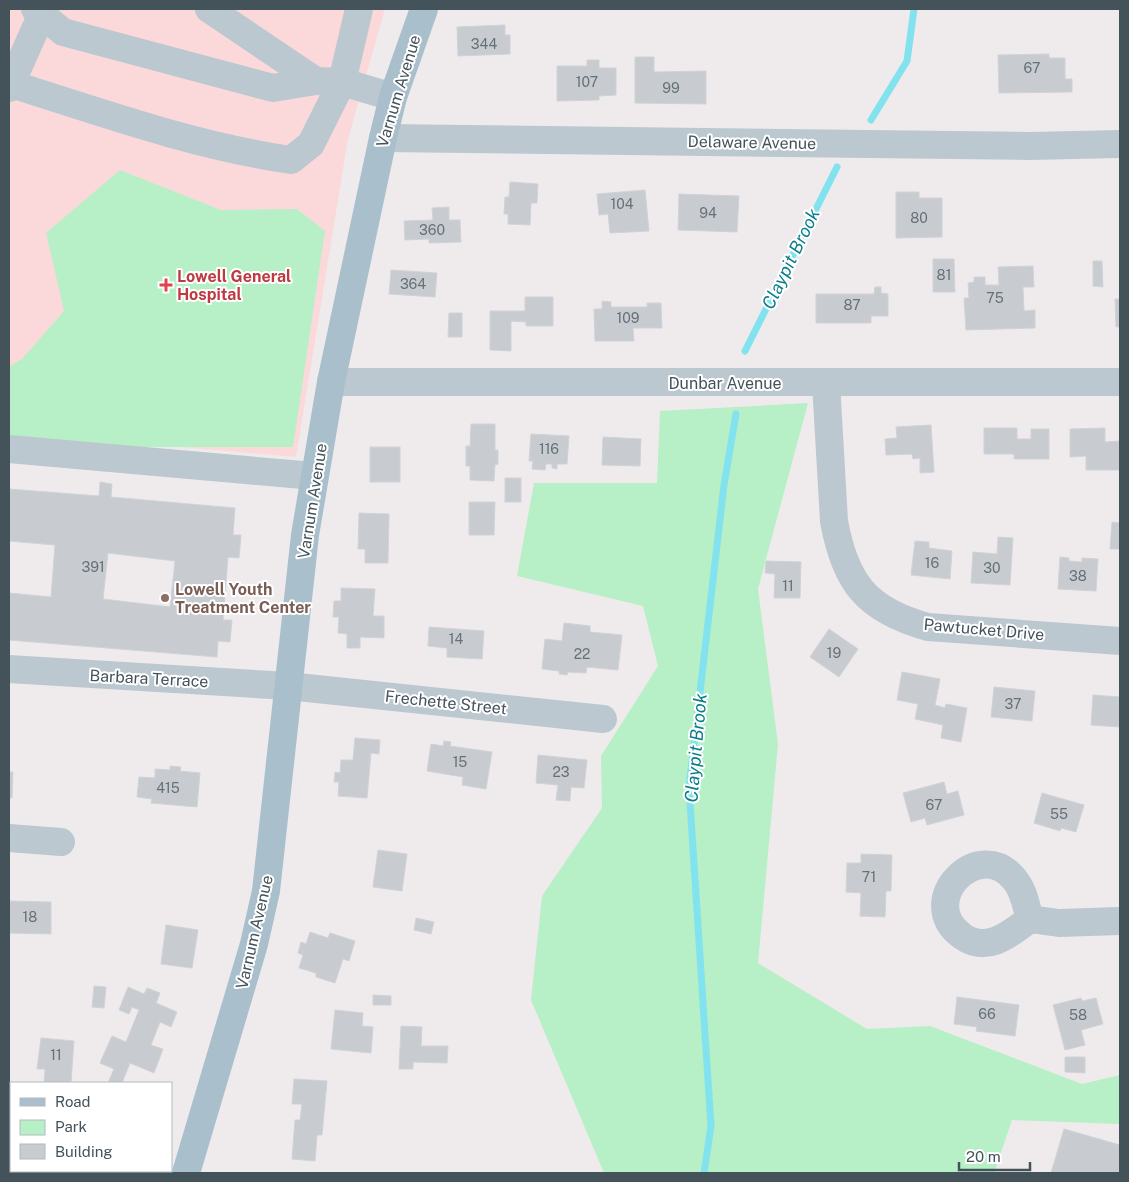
<svg xmlns="http://www.w3.org/2000/svg" width="1129" height="1182" font-family="'Public Sans',sans-serif">
	<rect width="100%" height="100%" fill="#efebec"/>
	<path fill="#fbd9da" d="M9,9H385L348,139L296,457L9,432Z"/>
	<g fill="#b7efc7">
		<path d="M120,170L221,210L297,209L325,231L293,447H117L9,439V367L22,359L64,311L46,233Z"/>
		<path d="M808,403L758,589L778,744L758,963L867,1029L930,1026L1082,1084L1120,1075V1124L1012,1120L994,1173H604L531,1000L542,896L602,808L601,756L658,666L643,606L517,576L534,483H657L660,411Z"/>
	</g>
	<g fill="none" stroke-linecap="round" stroke-linejoin="round">
		<g stroke="#82e3ee" stroke-width="7">
			<path d="M871,120L907,61L914,9"/>
			<path d="M745,351L837,167"/>
			<path d="M704,1173L711,1126L689,787L724,485L736,414"/>
		</g>
	</g>
	<g fill="#c8ccd1" stroke="#cfd3d8" fill-rule="evenodd">
		<path d="M505,25V35H510V54L458,56L457,27Z"/>
		<path d="M1049,54V58H1065V79H1072V92L999,93L998,55Z"/>
		<path d="M635,57H654V72L706,71V104L635,103Z"/>
		<path d="M587,60H599V68H616V95L599,96V100L557,101V66H587Z"/>
		<path d="M510,182L538,184L537,203H531L530,225L508,224V214H504L505,197H509Z"/>
		<path d="M645,190L649,231L610,233L608,214L599,215L597,194Z"/>
		<path d="M896,192H919V198H942V237L896,238Z"/>
		<path d="M679,194L739,196L737,232L678,230Z"/>
		<path d="M449,207V220H460L461,242L429,243V239L405,240L404,221L433,220L432,208Z"/>
		<path d="M933,259H954L955,292H933Z"/>
		<path d="M1093,261H1102L1103,287L1093,286Z"/>
		<path d="M1033,266L1034,287H1023L1024,311L1035,310V328L966,330L964,298H969L968,283L974,282V277H985V285H999L998,267Z"/>
		<path d="M391,270L437,273L435,297L389,294Z"/>
		<path d="M875,287H881V293L888,294V316H871V323H816V294H874Z"/>
		<path d="M525,297H553V326H526V322L511,321V351L490,350V311H525Z"/>
		<path d="M1115,299H1120V327H1116Z"/>
		<path d="M602,301L611,302V307H647V303H661L662,328H633L634,341H595L594,309H602Z"/>
		<path d="M449,313H462V337H448Z"/>
		<path d="M471,424H495V450H498V464L495,465L494,481L470,480V466H466V446H470Z"/>
		<path d="M931,425L934,472L920,473V458L913,459L912,454L886,455L885,439L897,438L896,427Z"/>
		<path d="M984,428H1017V439H1031V429H1049V459H1014V454H984Z"/>
		<path d="M1105,428V442L1120,441V470H1086V456L1070,457V429Z"/>
		<path d="M531,434L569,436L567,464H557V469L552,468V464H546L545,470L532,469L533,461H529Z"/>
		<path d="M603,437L641,439L640,466L602,465Z"/>
		<rect x="370" y="447" width="30" height="35"/>
		<rect x="505" y="478" width="16" height="24"/>
		<path d="M100,482L112,484L111,497L235,508L233,535H241L239,558L228,557L223,620H232L230,642L218,641L217,657L9,640V593L51,597L55,545L9,541V489L99,496ZM108,553L175,561L170,607L103,599Z"/>
		<path d="M469,502H495L494,535H469Z"/>
		<path d="M359,513L389,514L388,563H365V549H358Z"/>
		<path d="M1112,522L1120,523V549H1110Z"/>
		<path d="M998,537L1013,538L1010,585L971,583L973,552L997,554Z"/>
		<path d="M915,541L929,542V548L952,551L950,579L911,575Z"/>
		<path d="M1060,557L1069,558V561L1082,562V558L1098,559L1096,591L1058,589Z"/>
		<path d="M766,561L801,562L800,598H774L775,574L765,573Z"/>
		<path d="M341,588L375,589L373,616H384V638L360,637V648H347V634L338,633L339,617H333L334,601H341Z"/>
		<path d="M564,623L590,626V632L622,635L618,670L587,667L586,673L568,672L567,675L559,674V671L542,669L545,639L562,641Z"/>
		<path d="M429,627L484,631L482,659L447,657V648L428,646Z"/>
		<path d="M829,629L858,649L839,677L810,657Z"/>
		<path d="M902,672L940,679L935,705L945,708L946,704L967,708L961,742L941,738L943,725L915,719L918,704L897,700Z"/>
		<path d="M994,687L1035,691L1032,721L991,717Z"/>
		<path d="M1093,695L1120,697V727L1091,725Z"/>
		<path d="M355,738L380,740L379,754L371,753L367,798L338,796L339,782H334L335,772L340,773L341,760H353Z"/>
		<path d="M444,741L451,742L450,746L492,752L486,789L462,785L463,777L427,771L431,744L443,746Z"/>
		<path d="M538,755L587,760L584,788L571,787L570,801L556,800L558,785L536,783Z"/>
		<path d="M170,766L181,767L180,771L200,773L197,807L151,803L152,799L137,797L139,777L155,778V769L170,770Z"/>
		<path d="M9,772H13L12,798H9Z"/>
		<path d="M944,782L947,794L958,791L964,815L927,825L925,818L911,822L903,793Z"/>
		<path d="M1042,793L1084,805L1076,832L1061,828L1060,831L1034,823Z"/>
		<path d="M378,850L407,854L402,891L373,887Z"/>
		<path d="M861,854L892,855L891,891H886L885,917L860,916L861,893L846,892L847,863H861Z"/>
		<path d="M9,901L51,902V934L9,933Z"/>
		<path d="M416,918L434,922L431,934L414,930Z"/>
		<path d="M166,925L198,930L192,968L161,964Z"/>
		<path d="M310,932L328,938L330,933L355,941L349,961L343,959L335,983L316,977V973L299,968L303,955L298,953L301,942L306,944Z"/>
		<path d="M94,986L106,987L104,1008L92,1007Z"/>
		<path d="M128,987L144,994L147,988L160,993L156,1003L177,1012L171,1027L160,1022L151,1045L163,1049L154,1073L130,1063L122,1083H108L114,1069L100,1063L112,1036L126,1042L139,1010L132,1007L129,1014L119,1010Z"/>
		<path d="M373,995L391,996V1005H373Z"/>
		<path d="M957,997L1019,1005L1015,1036L976,1031L977,1027L954,1024Z"/>
		<path d="M1081,998L1082,1001L1096,998L1103,1024L1081,1030L1085,1045L1065,1050L1053,1005Z"/>
		<path d="M335,1010L363,1013L362,1026L373,1027L371,1053L331,1049Z"/>
		<path d="M401,1026L422,1027L421,1046H448L447,1063L413,1062V1069H399Z"/>
		<path d="M41,1038L74,1041L71,1083H44L45,1069H37Z"/>
		<path d="M1065,1057H1085V1073L1065,1072Z"/>
		<path d="M294,1079L327,1081L322,1135H317L315,1161L292,1159L295,1120H300L302,1104H292Z"/>
		<path d="M1064,1129L1120,1145V1173H1051Z"/>
	</g>
	<g fill="none" stroke-linecap="round" stroke-linejoin="round">
		<g stroke="#bcc8cf" stroke-width="28">
			<path d="M35,9L63,32L273,88L316,81"/>
			<path d="M209,9L316,81L342,82L393,97"/>
			<path d="M11,84C103,113 195,146 291,160L311,144L342,82L359,9"/>
			<path d="M9,88L41,16"/>
			<path d="M383,138L1030,146L1120,144"/>
			<path d="M331,382H1120"/>
			<path d="M826,383L834,521C845,582 866,610 928,627L1120,641"/>
			<path d="M9,449L314,476"/>
			<path d="M9,669L288,686L603,719"/>
			<path d="M9,838L61,842"/>
			<path d="M1030,919C1026,906 1024,891 1015,880C980,834 914,901 962,936C987,954 1010,934 1030,919L1059,923L1120,921"/>
			<path d="M9,1153H11"/>
		</g>
		<path stroke="#aabfcc" stroke-width="28" d="M186,1173L254,944L266,891L305,535L331,382L383,138L393,97L424,9"/>
	</g>
	<path fill="#e0444e" stroke="#fff" stroke-width="2" d="M163.5 277.5h5v5h5v5h-5v5h-5v-5h-5v-5h5z"/>
	<circle fill="#8d6e63" stroke="#fff" stroke-width="2" cx="165" cy="598" r="5"/>
	<g text-anchor="middle" stroke-width="4" stroke-linejoin="round" paint-order="stroke">
		<g font-size="14" fill="#657078">
			<text x="484" y="49">344</text>
			<text x="1032" y="73">67</text>
			<text x="587" y="87">107</text>
			<text x="671" y="93">99</text>
			<text x="622" y="209">104</text>
			<text x="708" y="218">94</text>
			<text x="919" y="223">80</text>
			<text x="432" y="235">360</text>
			<text x="944" y="280">81</text>
			<text x="413" y="289">364</text>
			<text x="995" y="303">75</text>
			<text x="852" y="310">87</text>
			<text x="628" y="323">109</text>
			<text x="549" y="454">116</text>
			<text x="932" y="568">16</text>
			<text x="93" y="572">391</text>
			<text x="992" y="573">30</text>
			<text x="1078" y="581">38</text>
			<text x="788" y="591">11</text>
			<text x="456" y="644">14</text>
			<text x="834" y="658">19</text>
			<text x="582" y="659">22</text>
			<text x="1013" y="709">37</text>
			<text x="460" y="767">15</text>
			<text x="561" y="777">23</text>
			<text x="168" y="793">415</text>
			<text x="934" y="810">67</text>
			<text x="1059" y="819">55</text>
			<text x="869" y="882">71</text>
			<text x="30" y="922">18</text>
			<text x="987" y="1019">66</text>
			<text x="1078" y="1020">58</text>
			<text x="56" y="1060">11</text>
		</g>
		<g font-size="16" fill="#44525a" stroke="#fff">
			<text transform="translate(398 91) rotate(-73)" y="6">Varnum Avenue</text>
			<text transform="translate(752 142) rotate(1)" y="6">Delaware Avenue</text>
			<text x="725" y="389">Dunbar Avenue</text>
			<text transform="translate(312 501) rotate(-81)" y="6">Varnum Avenue</text>
			<text transform="translate(984 629) rotate(5)" y="6">Pawtucket Drive</text>
			<text transform="translate(149 678) rotate(3)" y="6">Barbara Terrace</text>
			<text transform="translate(446 702) rotate(6)" y="6">Frechette Street</text>
			<text transform="translate(254 932) rotate(-77)" y="6">Varnum Avenue</text>
		</g>
		<g font-size="16" font-weight="bold" fill="#be3a42" stroke="#fff" text-anchor="start">
			<text x="177" y="282">Lowell General<tspan x="177" dy="18">Hospital</tspan></text>
		</g>
		<g font-size="16" font-weight="bold" fill="#785e54" stroke="#fff" text-anchor="start">
			<text x="175" y="595">Lowell Youth<tspan x="175" dy="18">Treatment Center</tspan></text>
		</g>
		<g font-size="18" font-style="italic" fill="#097e8b" stroke="#fff">
			<text transform="translate(791 259) rotate(-64)" y="6">Claypit Brook</text>
			<text transform="translate(696 748) rotate(-85)" y="6">Claypit Brook</text>
		</g>
	</g>
	<rect width="1129" height="1182" fill="none" stroke="#44525a" stroke-width="20"/>
	<rect x="10" y="1082" width="162" height="90" fill="#ffffff" stroke="#b4babd"/>
	<rect x="20" y="1098" width="25" height="8" fill="#aabfcc" stroke="#b4babd"/>
	<text x="55" y="1107" font-size="15" fill="#44525a">Road</text>
	<rect x="20" y="1120" width="25" height="15" fill="#b7efc7" stroke="#b4babd"/>
	<text x="55" y="1132" font-size="15" fill="#44525a">Park</text>
	<rect x="20" y="1144" width="25" height="15" fill="#c8ccd1" stroke="#b4babd"/>
	<text x="55" y="1157" font-size="15" fill="#44525a">Building</text>
	<path d="M959 1162v8h71v-8" fill="none" stroke="#44525a" stroke-width="2.5"/>
	<text x="966" y="1162" font-size="15" fill="#44525a" stroke="#ffffff" stroke-width="4" paint-order="stroke">20 m</text>
</svg>
